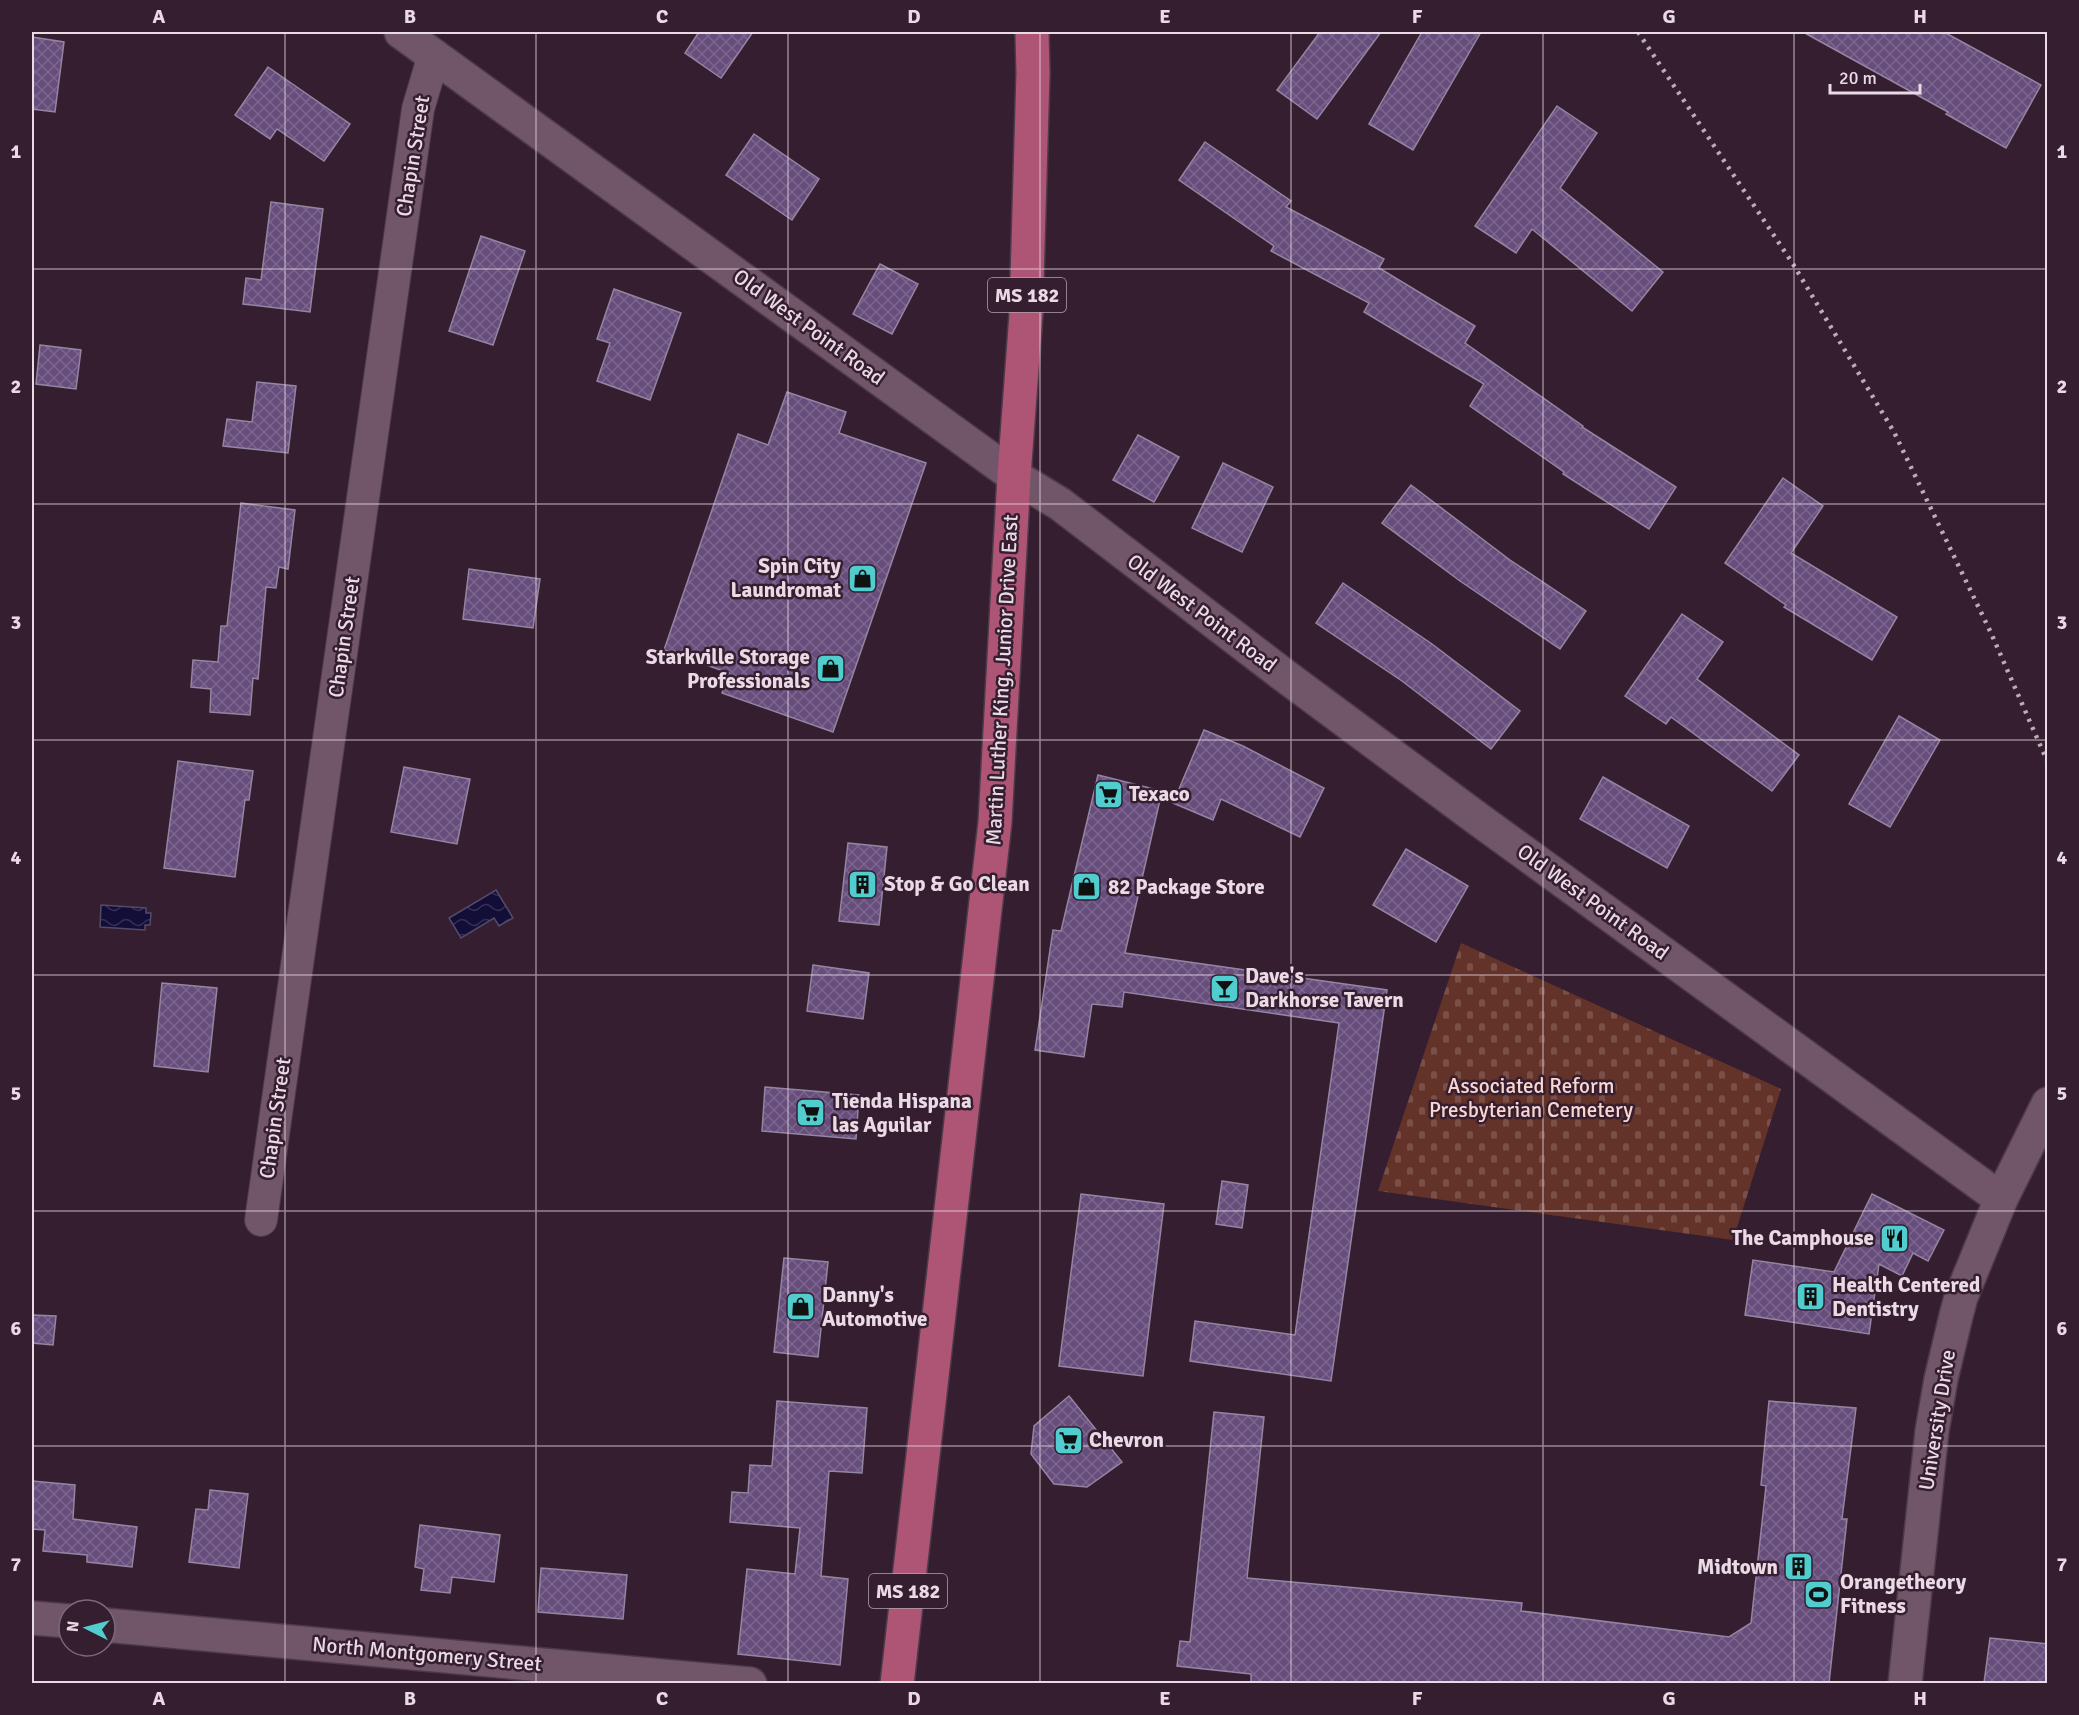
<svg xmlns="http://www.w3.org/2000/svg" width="2079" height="1715" font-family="Signika,sans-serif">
	<defs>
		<pattern id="cemetery-stones" width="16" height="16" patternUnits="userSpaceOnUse" patternTransform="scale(1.5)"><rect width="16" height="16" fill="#633228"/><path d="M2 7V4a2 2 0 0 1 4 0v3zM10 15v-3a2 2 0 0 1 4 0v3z" fill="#7a4f47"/></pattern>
		<pattern id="water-waves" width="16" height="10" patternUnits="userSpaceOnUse" patternTransform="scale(1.5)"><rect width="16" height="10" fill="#120e38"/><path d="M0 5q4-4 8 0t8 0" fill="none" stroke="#353055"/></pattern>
		<pattern id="building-cross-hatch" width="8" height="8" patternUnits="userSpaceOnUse" patternTransform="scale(1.5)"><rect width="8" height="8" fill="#664d7b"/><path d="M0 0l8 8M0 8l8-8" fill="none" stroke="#7c668e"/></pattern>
	</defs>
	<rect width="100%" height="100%" fill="#351e30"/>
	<path fill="url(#cemetery-stones)" d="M1461,943L1781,1089L1733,1240L1378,1191Z"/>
	<g fill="url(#water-waves)" stroke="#534b6c" stroke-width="1.5">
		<path d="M496,890L513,918L499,926L494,918L461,938L449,918Z"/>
		<path d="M101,905L146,908V913H151L150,925H145V930L100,927Z"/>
	</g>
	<g fill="url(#building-cross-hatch)" stroke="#9485a2" stroke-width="1.5">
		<path d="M699,32H753L721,78L685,53Z"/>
		<path d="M1320,32H1381L1317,119L1277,90Z"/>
		<path d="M1422,32H1481L1413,150L1369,124Z"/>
		<path d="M1803,32H1944L2041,85L2006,148L1946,114L1948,112Z"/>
		<path d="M32,37L64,42L55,112L32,109Z"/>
		<path d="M268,67L350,124L324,161L277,129L270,139L235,115Z"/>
		<path d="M1557,106L1597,133L1560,188L1663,272L1632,311L1532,229L1516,253L1475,226Z"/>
		<path d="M754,134L819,179L792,220L726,175Z"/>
		<path d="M1205,142L1291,201L1286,207L1384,259L1379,268L1475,326L1465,343L1583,426L1582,427L1676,487L1649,529L1563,474L1564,472L1470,406L1484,384L1364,312L1369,303L1271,251L1274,246L1179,180Z"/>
		<path d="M271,202L323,209L310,312L243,304L246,278L261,280Z"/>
		<path d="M481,236L525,251L493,345L449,331Z"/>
		<path d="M880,264L918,284L892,334L853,314Z"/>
		<path d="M614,289L681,313L650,400L597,381L610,343L597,339Z"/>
		<path d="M40,345L81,350L76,389L36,384Z"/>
		<path d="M257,382L296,386L288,453L223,446L227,419L252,422Z"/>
		<path d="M787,392L846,412L839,433L926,463L833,732L722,693L729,673L664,650L738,434L768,445Z"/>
		<path d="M1138,435L1179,457L1154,502L1113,480Z"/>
		<path d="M1223,463L1273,487L1242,552L1192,528Z"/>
		<path d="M1783,478L1823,506L1791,553L1897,617L1872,660L1784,607L1786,605L1725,563Z"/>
		<path d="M1411,485L1510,560L1586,611L1560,649L1460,581L1382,523Z"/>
		<path d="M241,503L295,510L288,569L279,567L276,588L266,587L258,679L253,678L250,715L210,712L211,689L191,687L193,660L218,662L221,626H227Z"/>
		<path d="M469,569L540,579L533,628L463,619Z"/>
		<path d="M1343,583L1432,644L1520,711L1491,749L1402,681L1316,623Z"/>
		<path d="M1682,614L1723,642L1697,679L1799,755L1772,791L1671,717L1666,724L1625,696Z"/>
		<path d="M1899,716L1940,740L1890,827L1849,804Z"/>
		<path d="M1204,730L1243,746L1324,788L1300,837L1221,799L1213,820L1173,803Z"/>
		<path d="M178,761L253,771L249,800H245L235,877L164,868Z"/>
		<path d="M404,767L470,779L457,844L391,832Z"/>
		<path d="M1098,775L1162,791L1125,953L1387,990L1331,1381L1190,1361L1195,1321L1295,1335L1339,1023L1124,992L1122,1007L1092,1004L1084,1057L1035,1050L1053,930L1061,931Z"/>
		<path d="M1603,777L1689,826L1667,868L1580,819Z"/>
		<path d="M848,843L887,847L879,925L839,921Z"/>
		<path d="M1406,849L1468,886L1436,942L1373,905Z"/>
		<path d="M813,965L869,973L863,1019L807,1011Z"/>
		<path d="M162,983L217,988L208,1072L154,1066Z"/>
		<path d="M765,1087L859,1095L856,1139L762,1131Z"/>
		<path d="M1222,1181L1248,1185L1242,1228L1216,1224Z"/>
		<path d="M1081,1194L1164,1204L1143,1376L1059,1366Z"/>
		<path d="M1872,1194L1944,1230L1928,1261L1913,1253L1902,1276L1879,1264L1869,1334L1745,1315L1753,1260L1834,1272Z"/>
		<path d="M784,1258L828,1262L818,1357L774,1352Z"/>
		<path d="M32,1315L56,1316L53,1345L32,1343Z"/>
		<path d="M1069,1396L1122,1462L1087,1487L1054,1484L1031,1454L1034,1426Z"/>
		<path d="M777,1401L867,1408L862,1473L829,1471L821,1576L848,1579L840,1665L738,1654L747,1569L795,1574L800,1528L730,1522L732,1492L748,1493L750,1465L772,1466Z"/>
		<path d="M1769,1401L1856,1408L1842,1519H1847L1829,1683H1265L1251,1682V1674L1177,1666L1180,1641L1190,1642L1214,1412L1264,1417L1247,1578L1522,1603L1521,1611L1729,1637L1751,1623L1766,1486L1761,1485Z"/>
		<path d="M32,1481L75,1485L73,1519L137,1527L132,1567L87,1562V1555L43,1551L45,1530L32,1529Z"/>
		<path d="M210,1490L248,1494L239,1568L189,1562L196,1509L208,1510Z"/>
		<path d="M420,1525L500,1535L494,1582L452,1577L450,1593L421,1590L424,1569L415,1567Z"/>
		<path d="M541,1568L627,1575L623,1619L538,1612Z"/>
		<path d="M1990,1638L2048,1644V1683H1984Z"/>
	</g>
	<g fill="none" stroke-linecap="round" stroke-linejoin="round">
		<defs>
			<path id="minor" d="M261,1220L418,109L434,55"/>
			<g id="tertiary">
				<path d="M401,32L1014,476L1060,504L1285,676L1478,819L2001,1199"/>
				<path d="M32,1618L69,1621"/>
				<path d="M105,1625L750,1684"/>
				<path d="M1905,1684L1932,1431L1941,1379L1956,1316L1961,1297L2001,1199L2048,1104"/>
			</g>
			<path id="primary" d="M897,1684L995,822L1014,476L1026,314L1033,73L1032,32"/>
		</defs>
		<use href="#minor" stroke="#4d3a48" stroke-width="34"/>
		<use href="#tertiary" stroke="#4d3a48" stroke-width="36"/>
		<use href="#primary" stroke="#4d3a48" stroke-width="36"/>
		<use href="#minor" stroke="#71566a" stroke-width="32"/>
		<use href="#tertiary" stroke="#71566a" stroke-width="33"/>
		<use href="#primary" stroke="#ae5474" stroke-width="33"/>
		<path stroke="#bdabb8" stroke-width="4.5" stroke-dasharray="3 6" stroke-linecap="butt" d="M1638,32L1793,264L1894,432L1991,633L2048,763"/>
	</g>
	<path fill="none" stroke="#eadae5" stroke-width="1.5" stroke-opacity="0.55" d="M285,32V1684M536,32V1684M788,32V1684M1040,32V1684M1291,32V1684M1543,32V1684M1794,32V1684M32,269H2048M32,504H2048M32,740H2048M32,975H2048M32,1211H2048M32,1446H2048"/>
	<defs>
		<symbol id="shop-square" viewBox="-11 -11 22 22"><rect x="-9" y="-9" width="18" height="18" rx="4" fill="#52cdcf" stroke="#351e30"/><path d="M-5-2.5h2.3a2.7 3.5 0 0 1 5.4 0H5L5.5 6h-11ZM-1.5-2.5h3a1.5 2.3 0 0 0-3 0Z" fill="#111"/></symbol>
		<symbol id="supermarket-square" viewBox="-11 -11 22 22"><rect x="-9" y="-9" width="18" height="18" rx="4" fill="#52cdcf" stroke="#351e30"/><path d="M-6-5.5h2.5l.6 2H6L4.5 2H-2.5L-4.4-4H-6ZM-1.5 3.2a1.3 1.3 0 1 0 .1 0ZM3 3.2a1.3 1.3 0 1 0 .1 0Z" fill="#111"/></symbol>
		<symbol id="building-square" viewBox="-11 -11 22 22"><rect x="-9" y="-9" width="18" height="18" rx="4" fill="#52cdcf" stroke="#351e30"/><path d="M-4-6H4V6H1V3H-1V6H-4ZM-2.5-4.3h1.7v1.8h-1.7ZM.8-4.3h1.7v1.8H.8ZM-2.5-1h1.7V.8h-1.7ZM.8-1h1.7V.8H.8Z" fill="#111"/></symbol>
		<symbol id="bar-square" viewBox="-11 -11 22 22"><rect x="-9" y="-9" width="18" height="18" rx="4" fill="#52cdcf" stroke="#351e30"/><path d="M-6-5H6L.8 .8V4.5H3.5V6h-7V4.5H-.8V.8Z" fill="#111"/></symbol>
		<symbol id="restaurant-square" viewBox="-11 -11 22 22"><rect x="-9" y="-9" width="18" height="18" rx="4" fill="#52cdcf" stroke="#351e30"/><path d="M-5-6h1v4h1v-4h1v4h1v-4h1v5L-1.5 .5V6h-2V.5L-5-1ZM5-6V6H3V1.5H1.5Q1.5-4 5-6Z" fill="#111"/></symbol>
		<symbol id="stadium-square" viewBox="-11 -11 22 22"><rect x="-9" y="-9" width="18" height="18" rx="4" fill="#52cdcf" stroke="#351e30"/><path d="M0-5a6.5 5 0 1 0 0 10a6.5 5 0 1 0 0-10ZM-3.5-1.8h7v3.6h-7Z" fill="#111"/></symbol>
	</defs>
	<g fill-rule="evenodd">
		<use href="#shop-square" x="846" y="562" width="33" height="33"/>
		<use href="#shop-square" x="814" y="652" width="33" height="33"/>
		<use href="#supermarket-square" x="1092" y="778" width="33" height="33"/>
		<use href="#building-square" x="846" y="868" width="33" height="33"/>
		<use href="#shop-square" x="1070" y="870" width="33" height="33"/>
		<use href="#bar-square" x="1208" y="972" width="33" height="33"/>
		<use href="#supermarket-square" x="794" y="1096" width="33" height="33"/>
		<use href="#restaurant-square" x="1878" y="1222" width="33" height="33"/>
		<use href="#building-square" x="1794" y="1280" width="33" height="33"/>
		<use href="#shop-square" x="784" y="1290" width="33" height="33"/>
		<use href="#supermarket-square" x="1052" y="1424" width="33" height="33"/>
		<use href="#building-square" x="1782" y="1550" width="33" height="33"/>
		<use href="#stadium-square" x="1802" y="1578" width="33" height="33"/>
	</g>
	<g text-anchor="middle" stroke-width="5" stroke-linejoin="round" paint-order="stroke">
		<g fill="#351e30" stroke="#b4a2af" stroke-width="1.5">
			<rect x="988" y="278" width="78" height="34" rx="4.5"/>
			<rect x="869" y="1574" width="78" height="34" rx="4.5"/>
		</g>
		<g font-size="20" font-weight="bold" fill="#eadae5">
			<text x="1027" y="302">MS 182</text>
			<text x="908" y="1598">MS 182</text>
		</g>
		<g font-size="21" fill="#eadae5" stroke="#351e30">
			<text transform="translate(413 156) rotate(-81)" y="7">Chapin Street</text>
			<text transform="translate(809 327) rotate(36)" y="7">Old West Point Road</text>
			<text transform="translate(1202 613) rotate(37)" y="7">Old West Point Road</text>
			<text transform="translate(344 637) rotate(-82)" y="7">Chapin Street</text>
			<text transform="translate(1002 680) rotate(-87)" y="7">Martin Luther King, Junior Drive East</text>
			<text transform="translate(1593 902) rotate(36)" y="7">Old West Point Road</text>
			<text transform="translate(275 1118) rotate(-82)" y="7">Chapin Street</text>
			<text transform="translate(1937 1420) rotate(-81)" y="7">University Drive</text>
			<text transform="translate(427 1654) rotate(5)" y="7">North Montgomery Street</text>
		</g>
		<g font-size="21" font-weight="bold" fill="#eadae5" stroke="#351e30" text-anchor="start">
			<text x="841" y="573" text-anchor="end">Spin City<tspan x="841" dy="24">Laundromat</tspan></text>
			<text x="810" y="664" text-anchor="end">Starkville Storage<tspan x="810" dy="24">Professionals</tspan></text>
			<text x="1129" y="801">Texaco</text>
			<text x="884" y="891">Stop &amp; Go Clean</text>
			<text x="1108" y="894">82 Package Store</text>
			<text x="1245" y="983">Dave's<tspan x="1245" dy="24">Darkhorse Tavern</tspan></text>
			<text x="832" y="1108">Tienda Hispana<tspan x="832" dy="24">las Aguilar</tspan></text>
			<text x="1874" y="1245" text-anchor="end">The Camphouse</text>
			<text x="1832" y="1292">Health Centered<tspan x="1832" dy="24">Dentistry</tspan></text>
			<text x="822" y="1302">Danny's<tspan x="822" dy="24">Automotive</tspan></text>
			<text x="1089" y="1447">Chevron</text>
			<text x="1778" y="1574" text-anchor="end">Midtown</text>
			<text x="1840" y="1589">Orangetheory<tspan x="1840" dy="24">Fitness</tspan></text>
		</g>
		<g font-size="21" fill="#fbd6ce" stroke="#351e30">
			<text x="1531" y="1093">Associated Reform<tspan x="1531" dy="24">Presbyterian Cemetery</tspan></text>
		</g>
	</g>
	<rect width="2079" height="1715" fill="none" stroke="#351e30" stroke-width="66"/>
	<g transform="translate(87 1628) rotate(276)"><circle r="28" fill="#351e30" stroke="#7d6978" stroke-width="1.5"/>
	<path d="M0-4.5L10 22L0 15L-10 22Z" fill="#52cdcf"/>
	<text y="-9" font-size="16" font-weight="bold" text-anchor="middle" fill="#eadae5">N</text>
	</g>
	<path d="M1830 84v9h90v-9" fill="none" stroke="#eadae5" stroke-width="3"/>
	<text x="1839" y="84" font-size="18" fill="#eadae5" stroke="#351e30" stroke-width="4.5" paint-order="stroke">20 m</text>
	<rect x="33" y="33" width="2013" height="1649" fill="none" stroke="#eadae5" stroke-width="2"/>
	<g font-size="20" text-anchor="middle" font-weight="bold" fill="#eadae5">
		<text x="159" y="23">A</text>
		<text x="410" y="23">B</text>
		<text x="662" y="23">C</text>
		<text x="914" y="23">D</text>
		<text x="1165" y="23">E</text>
		<text x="1417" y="23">F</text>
		<text x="1669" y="23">G</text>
		<text x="1920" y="23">H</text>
		<text x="16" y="158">1</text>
		<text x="2062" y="158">1</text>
		<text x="16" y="393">2</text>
		<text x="2062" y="393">2</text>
		<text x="16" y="629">3</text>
		<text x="2062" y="629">3</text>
		<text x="16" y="864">4</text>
		<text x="2062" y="864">4</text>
		<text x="16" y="1100">5</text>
		<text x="2062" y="1100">5</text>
		<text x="16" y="1335">6</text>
		<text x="2062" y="1335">6</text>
		<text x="16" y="1571">7</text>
		<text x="2062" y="1571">7</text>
		<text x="159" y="1705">A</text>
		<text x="410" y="1705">B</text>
		<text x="662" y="1705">C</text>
		<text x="914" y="1705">D</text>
		<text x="1165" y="1705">E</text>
		<text x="1417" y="1705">F</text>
		<text x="1669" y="1705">G</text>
		<text x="1920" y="1705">H</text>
	</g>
</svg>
